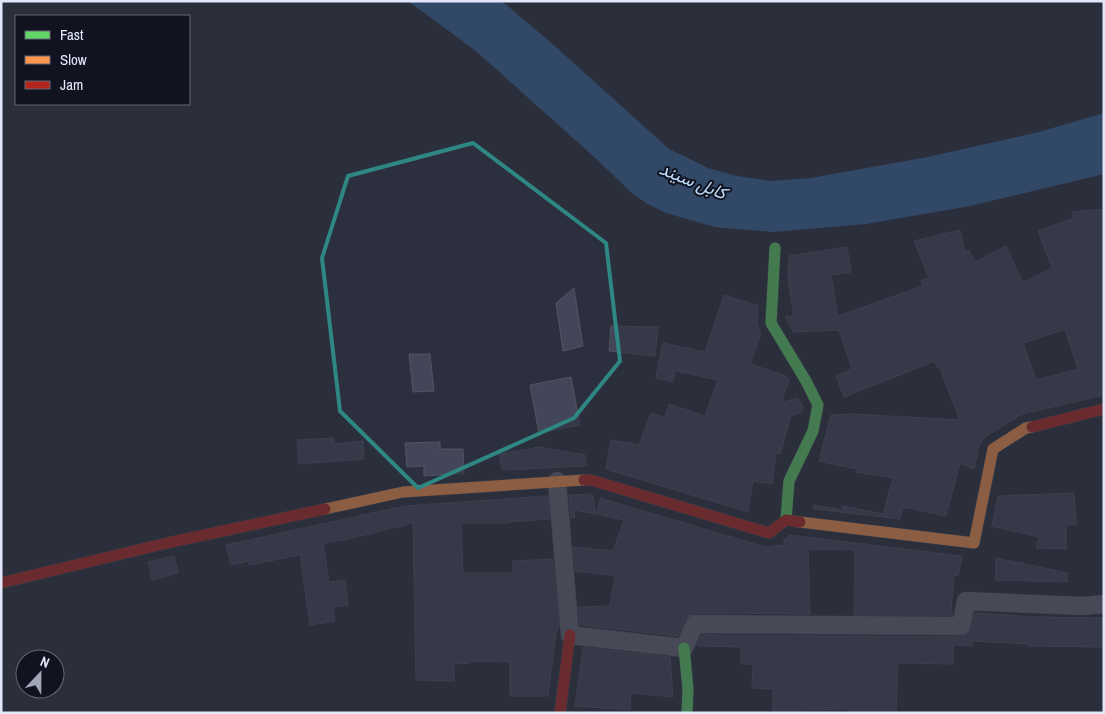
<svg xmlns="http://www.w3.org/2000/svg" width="1105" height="714" font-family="'Archivo Narrow',Vazirmatn,sans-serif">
	<rect width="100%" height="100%" fill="#2c2f3d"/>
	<path fill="#39679a" d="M408,1H502L557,48L669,149L708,168L737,176L770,181L811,178L928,157L1039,132L1104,113V174L970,206L866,224L773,232L715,227L666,213L646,203L633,194L592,155L476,51Z"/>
	<g fill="#424658" stroke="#515460" fill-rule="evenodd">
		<path d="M1104,209V395L1022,414L985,437L979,446L974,469L960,463L946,516L903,507L900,519L813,509L814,505L842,510L843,506L883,514L893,478L856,472L857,469L819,461L831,415L852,414L960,420L939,366L937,367L935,361L844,397L836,376L852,369L839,330L794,332L786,319V315L794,318L788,280L789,256L847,247L851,272L831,275L838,316L923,286L921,281L929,278L914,241L960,230L965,252L969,250L975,262L1006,246L1023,283L1052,268L1038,231L1074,218L1072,212ZM1065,329L1078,369L1036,380L1023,343Z"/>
		<path d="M574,288L583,346L563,351L556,303Z"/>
		<path d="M724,295L758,306L757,323L761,334L750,364L786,376L789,380L781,403L798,398L803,407L802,412L791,416L780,454L776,453L772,484L753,481L748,512L606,469L611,440L639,445L651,413L665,418L669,404L705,416L718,380L675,371L673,382L656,378L663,343L705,352Z"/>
		<path d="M611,326L658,327L655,356L609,351Z"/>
		<path d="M409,354H430L434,391L413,392Z"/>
		<path d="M571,377L580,425L539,433L530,385Z"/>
		<path d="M334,438V444L363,441L364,459L299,464L297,440Z"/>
		<path d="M440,442V449H463L464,473L424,476V466L407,467L405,443Z"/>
		<path d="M540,447L585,455L587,466L502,470L499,454Z"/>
		<path d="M1074,493L1076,524L1066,525V549L1036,548L1039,537L992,526L998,496Z"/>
		<path d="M589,494L593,496L596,514L574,510L575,517L571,518L569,495Z"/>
		<path d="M548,496L550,519L509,522V523H461L463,573H513V561L553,559L559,626L556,633L548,696H510V662L470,661V663L454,664V681L416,680L413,523L344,540L323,543L329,582L345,580L348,605L333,607L335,621L310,625L300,555L249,565V561L231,565L226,545L405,506Z"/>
		<path d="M600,498L765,547H772L777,545L784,546V540L790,535L962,556L958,576L954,575L951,612H953L952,615H854L855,550L811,549L808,550L810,614L695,613L690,615L686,619L678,635L676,636L580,625L578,607L610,606L615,576L575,571L573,547L613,551L624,520L597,514Z"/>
		<path d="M174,556L178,573L152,580L148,562Z"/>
		<path d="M996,558L1068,573L1067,582L996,580Z"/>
		<path d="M974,613L1038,617L1104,618V647L1028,646V644L972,641V646L953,645V664L898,663L896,713H848L849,709L801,710V713H773V689L752,688L753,664H741V647L698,646L697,644L702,635L961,637L970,632Z"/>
		<path d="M583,647L670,657L673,697L631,693L630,710L575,706Z"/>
	</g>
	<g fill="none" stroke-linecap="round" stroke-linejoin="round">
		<defs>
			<path id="street" d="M557,481L570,635L684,648L695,624L961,626L966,601L1083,606L1104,604"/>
			<g id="fast">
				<path d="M775,248L771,323L806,381L818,405L813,431L789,481L786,520"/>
				<path d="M684,648L688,689L687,713"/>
			</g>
			<g id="slow">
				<path d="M325,509L403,492L584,480"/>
				<path d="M800,522L974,543L993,449L1026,428L1032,427"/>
			</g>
			<g id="jam">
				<path d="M1032,427L1104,409"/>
				<path d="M584,480H591L769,533L786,520L800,522"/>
				<path d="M1,583L167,543L325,509"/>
				<path d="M560,713L570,635"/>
			</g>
		</defs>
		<use href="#street" stroke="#474a57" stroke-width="19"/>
		<use href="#fast" stroke="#474a57" stroke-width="12"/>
		<use href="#slow" stroke="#474a57" stroke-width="12"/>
		<use href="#jam" stroke="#474a57" stroke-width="12"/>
		<use href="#street" stroke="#686a75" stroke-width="18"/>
		<use href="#fast" stroke="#63d668" stroke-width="11"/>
		<use href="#slow" stroke="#ff974d" stroke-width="11"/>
		<use href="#jam" stroke="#b3261e" stroke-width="11"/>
	</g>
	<path d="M0 0H1105V714H0ZM473,143L606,243L620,361L574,418L418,488L340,411L322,258L348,176Z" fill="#2c2f3d" fill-opacity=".55" fill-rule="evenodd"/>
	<path fill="none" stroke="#2f8783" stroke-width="4" stroke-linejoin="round" d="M473,143L606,243L620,361L574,418L418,488L340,411L322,258L348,176Z"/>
	<g text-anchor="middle" stroke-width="4" stroke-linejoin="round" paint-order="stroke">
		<g font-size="18" font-style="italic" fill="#bedaf9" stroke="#111420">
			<text transform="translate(693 181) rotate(22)" y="6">کابل سيند</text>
		</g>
	</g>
	<rect width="1105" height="714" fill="none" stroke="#e2e8f9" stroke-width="5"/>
	<rect x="15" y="15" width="175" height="90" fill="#111420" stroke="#656977"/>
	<rect x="25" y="31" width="25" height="8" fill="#63d668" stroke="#656977"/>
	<text x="60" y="40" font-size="15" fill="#e2e8f9">Fast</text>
	<rect x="25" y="56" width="25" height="8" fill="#ff974d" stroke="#656977"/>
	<text x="60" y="65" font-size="15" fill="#e2e8f9">Slow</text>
	<rect x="25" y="81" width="25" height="8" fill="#b3261e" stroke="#656977"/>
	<text x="60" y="90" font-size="15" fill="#e2e8f9">Jam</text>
	<g transform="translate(40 674) rotate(22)"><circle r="24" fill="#111420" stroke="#656977"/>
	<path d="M0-4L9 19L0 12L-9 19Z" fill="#a2a7b7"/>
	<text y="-8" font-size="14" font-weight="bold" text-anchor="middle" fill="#e2e8f9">N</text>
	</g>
</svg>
